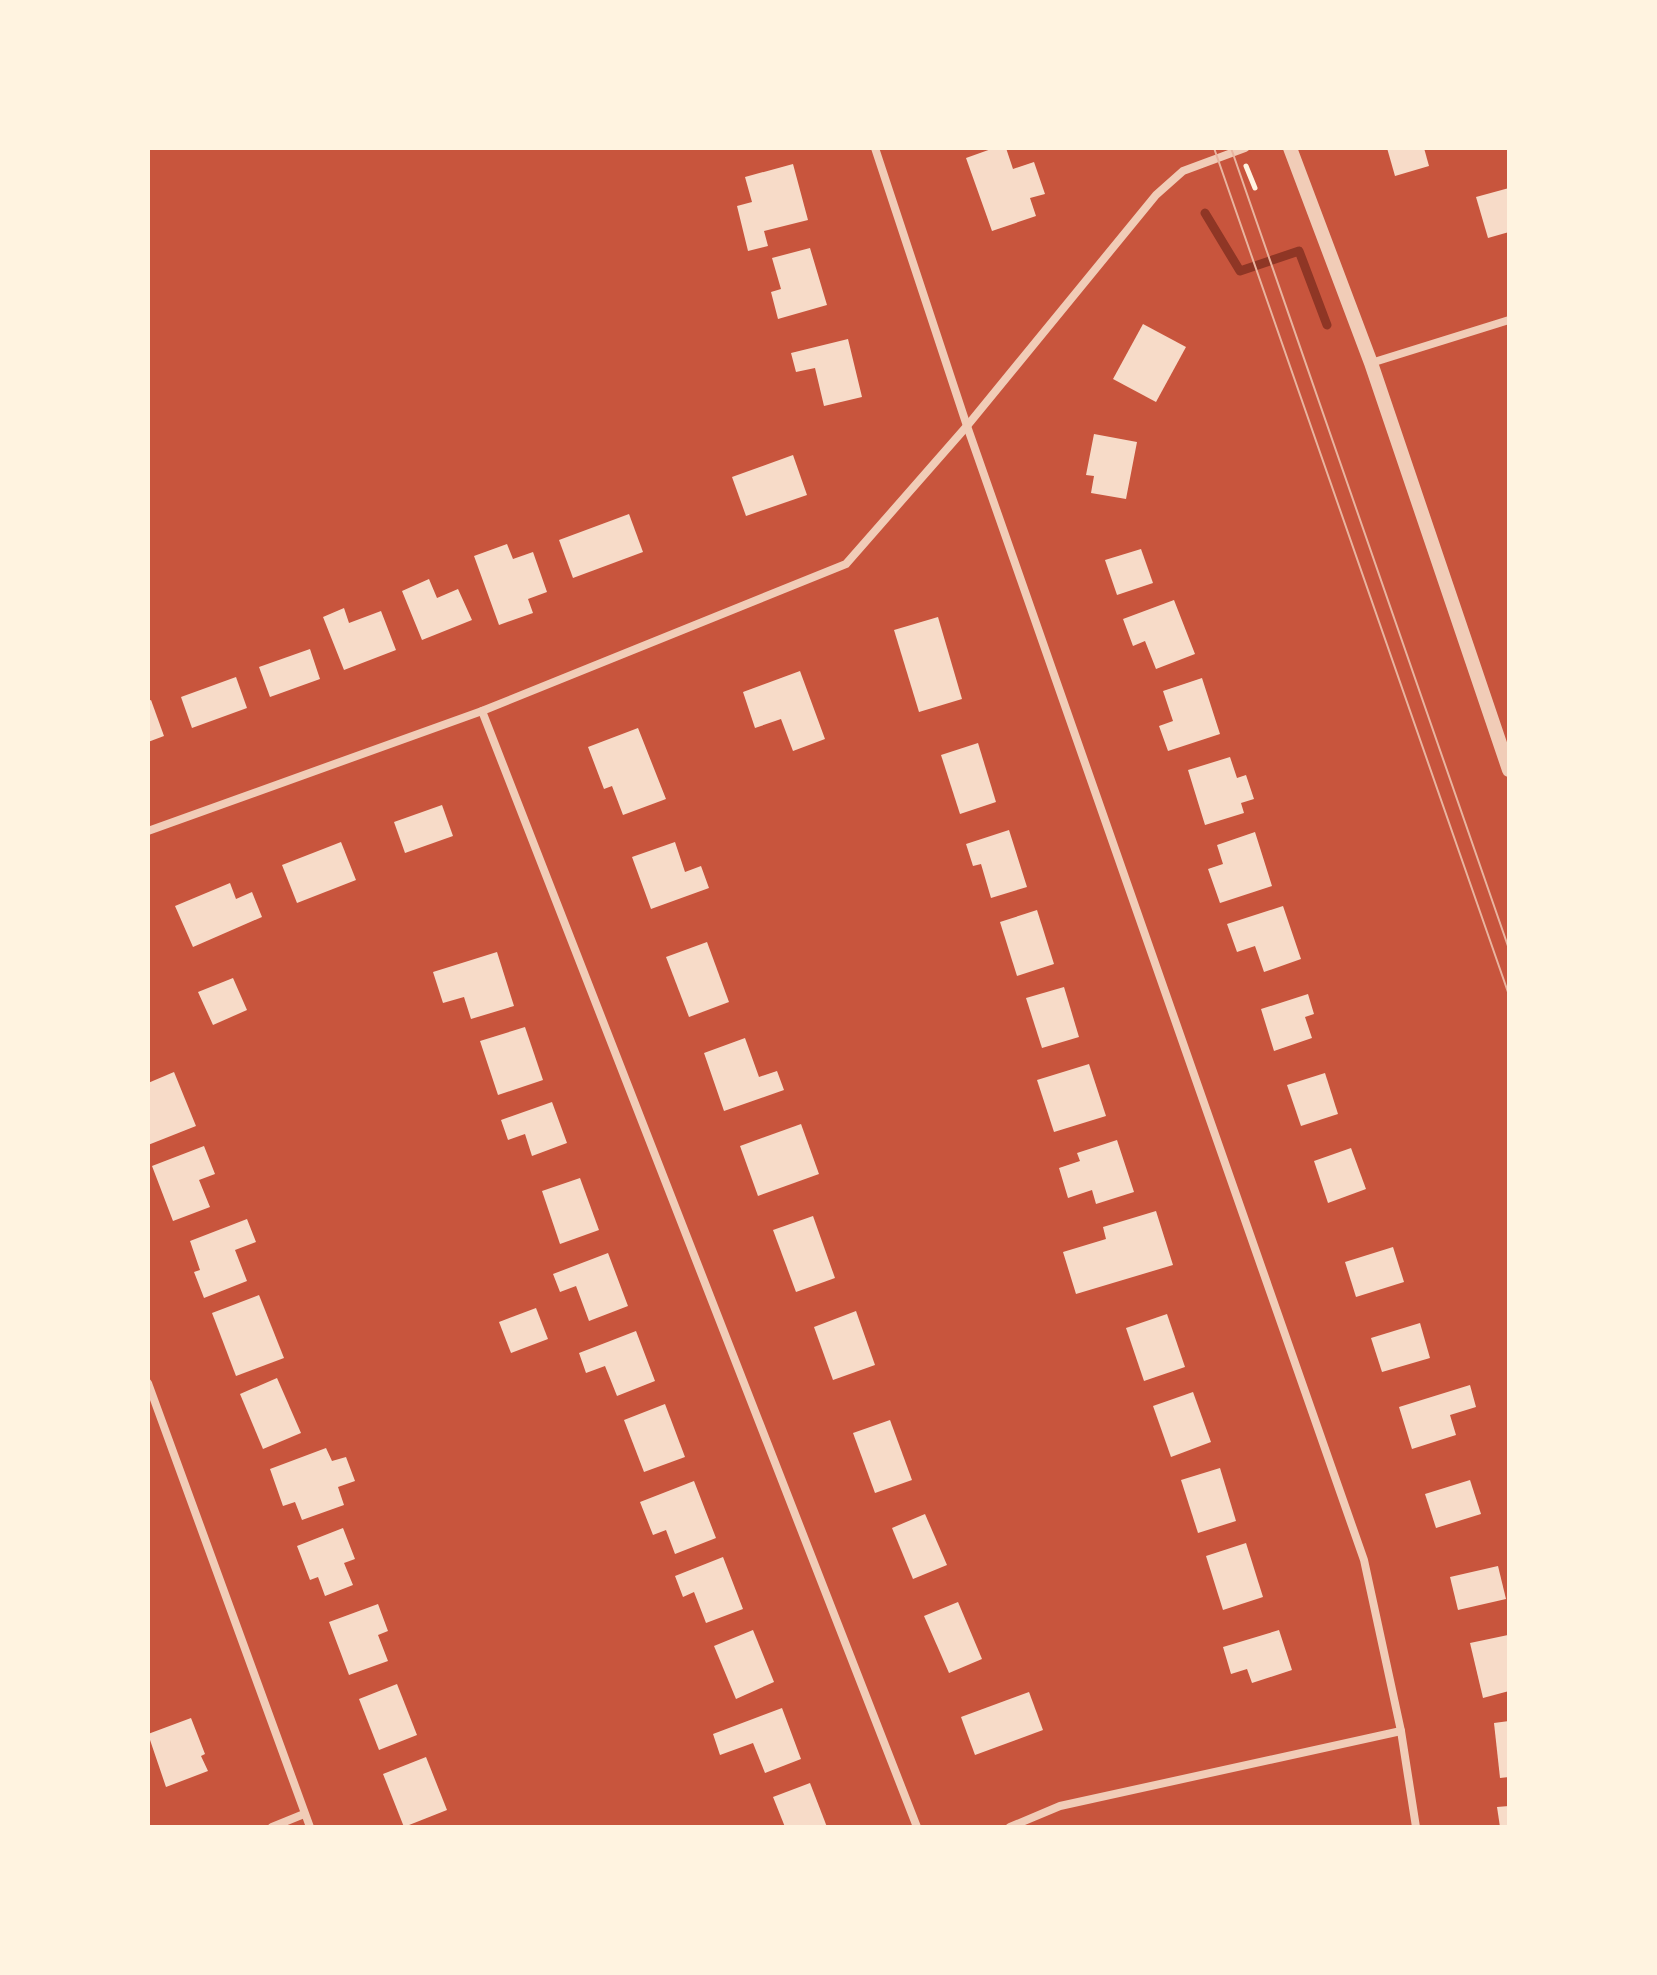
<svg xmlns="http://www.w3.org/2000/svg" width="1657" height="1975" font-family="'Exo 2',sans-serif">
	<rect width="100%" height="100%" fill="#c8553d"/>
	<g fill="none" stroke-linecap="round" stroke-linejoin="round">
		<path stroke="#8f3625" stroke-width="9" d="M1205,213L1240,271L1299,251L1327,325"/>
	</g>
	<g fill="#f7dbc8">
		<path d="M994,148H1006L1013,169L1034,162L1045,194L1030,198L1036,216L992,231L966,158Z"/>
		<path d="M1387,148H1424L1429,166L1395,176Z"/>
		<path d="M793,164L808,220L764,231L768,246L748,251L737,206L752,202L745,177Z"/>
		<path d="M1509,188V232L1488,238L1476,197Z"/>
		<path d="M810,248L827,305L778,319L771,292L781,289L772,258Z"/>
		<path d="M1143,324L1186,347L1156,402L1113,379Z"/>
		<path d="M848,339L862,397L824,406L815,368L796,372L791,353Z"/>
		<path d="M1094,434L1137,442L1126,499L1091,493L1094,476L1086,475Z"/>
		<path d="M793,455L807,495L746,516L732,477Z"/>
		<path d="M629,514L643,552L573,578L559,540Z"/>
		<path d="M507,544L513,559L533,552L547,592L528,599L533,613L499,625L474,556Z"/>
		<path d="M1141,549L1153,583L1117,595L1105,560Z"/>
		<path d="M429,579L437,598L458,589L472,620L422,640L402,591Z"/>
		<path d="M1174,600L1195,654L1156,669L1145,641L1133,646L1123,619Z"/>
		<path d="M344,608L349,623L381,611L396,650L344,670L323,617Z"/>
		<path d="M938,617L962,699L919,712L894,630Z"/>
		<path d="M310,649L320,679L270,697L259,667Z"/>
		<path d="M800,671L825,739L793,751L781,719L755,728L743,692Z"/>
		<path d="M236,677L247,708L192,728L181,697Z"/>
		<path d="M1202,678L1220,734L1168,751L1159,726L1173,721L1163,691Z"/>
		<path d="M151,700L164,736L148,742V701Z"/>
		<path d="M638,728L666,799L623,815L612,786L604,789L588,747Z"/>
		<path d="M978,743L996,802L960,814L941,755Z"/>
		<path d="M1230,757L1237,778L1246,775L1254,799L1241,803L1244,813L1205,825L1188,770Z"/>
		<path d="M442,805L453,836L405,853L394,822Z"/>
		<path d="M1009,830L1027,887L991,898L981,864L973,866L966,844Z"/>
		<path d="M1255,832L1272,886L1220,903L1208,869L1223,864L1217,845Z"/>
		<path d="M341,842L356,880L297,903L282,865Z"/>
		<path d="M675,842L685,872L701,866L709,888L651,909L632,857Z"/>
		<path d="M230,883L236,899L252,892L262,917L193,947L175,906Z"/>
		<path d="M1283,906L1301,959L1264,972L1255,946L1237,952L1227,924Z"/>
		<path d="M1037,910L1054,964L1017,976L1000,922Z"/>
		<path d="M707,942L729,1002L689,1017L666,957Z"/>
		<path d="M497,952L514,1006L471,1019L464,997L443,1003L433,972Z"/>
		<path d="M233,978L247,1010L213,1025L198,992Z"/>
		<path d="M1064,987L1079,1037L1042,1048L1026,998Z"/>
		<path d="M1308,994L1314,1014L1305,1017L1312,1038L1274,1051L1261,1009Z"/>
		<path d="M525,1027L543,1080L498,1095L480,1041Z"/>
		<path d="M745,1038L759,1077L777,1071L784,1090L724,1111L704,1053Z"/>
		<path d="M1089,1064L1106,1116L1054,1132L1037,1080Z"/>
		<path d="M174,1072L196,1126L148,1145V1083Z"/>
		<path d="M1325,1073L1338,1114L1301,1126L1287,1085Z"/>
		<path d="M552,1102L567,1143L532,1156L525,1134L508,1140L501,1120Z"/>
		<path d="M801,1124L819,1174L758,1196L740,1146Z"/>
		<path d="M1117,1140L1134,1192L1096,1204L1092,1190L1068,1198L1059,1168L1080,1161L1077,1153Z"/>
		<path d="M204,1146L215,1174L199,1180L210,1207L173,1221L152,1166Z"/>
		<path d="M1351,1148L1366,1189L1328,1203L1314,1161Z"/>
		<path d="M580,1178L599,1230L560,1244L542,1191Z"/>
		<path d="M1156,1211L1173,1265L1076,1294L1063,1252L1106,1239L1103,1227Z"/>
		<path d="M813,1216L835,1278L796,1292L773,1230Z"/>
		<path d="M247,1219L256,1242L235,1250L247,1281L204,1298L194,1272L200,1270L190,1241Z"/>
		<path d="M1393,1247L1404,1282L1356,1297L1345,1262Z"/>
		<path d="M608,1253L628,1306L589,1321L576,1286L560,1292L553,1274Z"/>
		<path d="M259,1295L284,1358L236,1376L212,1313Z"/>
		<path d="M536,1308L548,1339L511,1353L499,1322Z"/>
		<path d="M856,1311L875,1365L833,1380L814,1327Z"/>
		<path d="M1167,1314L1185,1367L1144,1381L1126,1328Z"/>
		<path d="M1420,1323L1430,1358L1382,1372L1371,1338Z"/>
		<path d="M636,1331L655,1381L617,1396L605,1366L586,1373L579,1353Z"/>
		<path d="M277,1378L301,1433L263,1449L240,1394Z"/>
		<path d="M1470,1385L1476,1407L1450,1415L1456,1435L1412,1449L1399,1407Z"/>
		<path d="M1193,1392L1211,1442L1171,1457L1153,1406Z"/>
		<path d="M665,1404L685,1457L644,1472L624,1420Z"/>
		<path d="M890,1420L912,1480L875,1493L853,1433Z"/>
		<path d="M326,1448L332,1461L346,1457L355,1481L338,1487L344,1505L302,1520L295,1502L283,1506L270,1469Z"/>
		<path d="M1220,1468L1236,1521L1198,1533L1181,1480Z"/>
		<path d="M1470,1480L1481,1514L1436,1528L1425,1494Z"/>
		<path d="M694,1481L716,1538L675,1554L666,1530L653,1535L640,1502Z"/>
		<path d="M925,1514L947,1565L913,1579L892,1528Z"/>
		<path d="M343,1528L355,1559L344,1563L353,1585L325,1596L318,1577L310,1580L297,1546Z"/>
		<path d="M1246,1543L1263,1597L1223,1610L1206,1556Z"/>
		<path d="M723,1557L743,1609L706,1623L694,1592L683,1597L675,1576Z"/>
		<path d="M1498,1566L1506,1599L1458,1610L1450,1577Z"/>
		<path d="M958,1602L982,1659L949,1673L924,1616Z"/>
		<path d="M378,1604L388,1631L378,1635L388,1661L349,1675L329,1622Z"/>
		<path d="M753,1630L774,1682L736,1699L714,1646Z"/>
		<path d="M1279,1630L1292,1670L1252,1683L1247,1669L1231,1674L1223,1647Z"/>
		<path d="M1508,1635L1509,1691L1483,1698L1470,1643Z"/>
		<path d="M397,1684L417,1735L379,1750L359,1699Z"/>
		<path d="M1029,1692L1043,1730L975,1755L961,1717Z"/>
		<path d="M782,1708L801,1759L765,1773L753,1743L720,1755L713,1734Z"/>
		<path d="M191,1718L205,1754L201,1756L208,1771L166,1787L148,1734Z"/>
		<path d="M1509,1721V1777L1500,1778L1494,1723Z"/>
		<path d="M426,1757L447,1810L404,1827L383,1774Z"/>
		<path d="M810,1783L827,1827H785L773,1797Z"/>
		<path d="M1509,1806V1827H1500L1497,1807Z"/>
	</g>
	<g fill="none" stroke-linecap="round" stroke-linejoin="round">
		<path stroke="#fff3e0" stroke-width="5" d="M1246,166L1255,188"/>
		<g stroke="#f1ccb7" stroke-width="8">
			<path d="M875,148L967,426L1364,1560L1401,1731L1416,1827"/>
			<path d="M1371,363L1509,320"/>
			<path d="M482,711L917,1827"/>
			<path d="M148,831L482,711L846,564L967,426L1156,195L1183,171L1245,148"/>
			<path d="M148,1383L310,1827"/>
			<path d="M272,1827L304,1814"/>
			<path d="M1010,1827L1060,1806L1401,1731"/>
		</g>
		<path stroke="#f1ccb7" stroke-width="14" d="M1290,148L1371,363L1509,770"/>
		<g stroke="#e9b49f" stroke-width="2">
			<path d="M1214,148L1509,995"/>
			<path d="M1231,148L1509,949"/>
		</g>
	</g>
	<rect width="1657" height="1975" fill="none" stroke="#fff3e0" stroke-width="300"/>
</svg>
